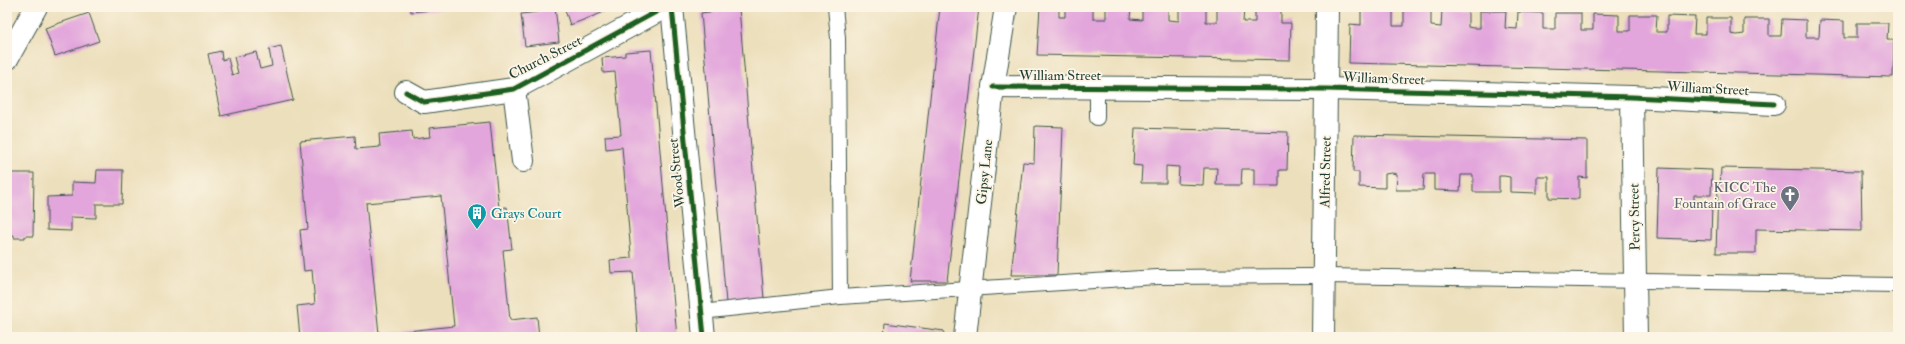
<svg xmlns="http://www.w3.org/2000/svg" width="1905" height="344" font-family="'IM FELL Double Pica',serif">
	<rect width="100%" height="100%" fill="#fcf5e5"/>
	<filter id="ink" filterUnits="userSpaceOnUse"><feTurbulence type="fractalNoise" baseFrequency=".025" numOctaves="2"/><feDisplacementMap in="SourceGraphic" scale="8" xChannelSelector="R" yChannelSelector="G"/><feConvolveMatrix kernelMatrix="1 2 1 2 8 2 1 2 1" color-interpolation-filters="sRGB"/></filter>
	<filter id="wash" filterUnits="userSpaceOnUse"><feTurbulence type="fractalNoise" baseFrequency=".012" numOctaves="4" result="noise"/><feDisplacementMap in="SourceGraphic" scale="16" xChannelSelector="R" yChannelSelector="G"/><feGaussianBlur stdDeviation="0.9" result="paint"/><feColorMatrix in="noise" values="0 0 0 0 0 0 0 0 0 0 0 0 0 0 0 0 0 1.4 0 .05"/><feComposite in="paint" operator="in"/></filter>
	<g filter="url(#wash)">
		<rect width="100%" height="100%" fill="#ecdfbc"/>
		<g id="blocks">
			<g fill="#e2a5dc" fill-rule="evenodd">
				<path d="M410,7H451L452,8L411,12Z"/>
				<path d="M539,7H555L559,42L525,46L521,14L539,12Z"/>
				<path d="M564,7H605L607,11L570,25Z"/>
				<path d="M940,7H979L947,281H910Z"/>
				<path d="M1040,7H1059V17H1065V7H1093V19H1106V7H1131L1130,19L1142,20V7H1168V20L1179,21V7H1206V22H1217V7H1244L1243,22H1255V7H1281V23H1291L1290,60L1037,55Z"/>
				<path d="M739,8L764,299L726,303L701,13Z"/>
				<path d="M1361,8L1393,9V26H1404V9L1431,10V26L1441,27L1442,10H1468V27L1473,28H1480V11H1506L1505,28L1517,29L1518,12L1543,13V29H1555V13H1581V30H1593V14L1619,15V31H1630V15H1657L1656,32H1667V16L1695,17L1694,34H1706V18H1731V34L1737,35L1744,34V19H1769V36H1781L1782,19L1806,20V37H1819L1820,20L1844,21V38H1857V23H1888L1887,40H1894L1893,77L1349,63L1350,24L1361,25Z"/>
				<path d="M89,13L99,41L55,56L45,28Z"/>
				<path d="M281,46L293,100L221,116L208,54L221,51L222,60L228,58L232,75L238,73L234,57L256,52L260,69L272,66L269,49Z"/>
				<path d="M651,50L669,252L677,337H638L633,272L611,273L610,260L631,258V255L622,147L606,149L605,136L621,135L615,72L603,73L602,58L625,56V52Z"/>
				<path d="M490,122L499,208L507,207L512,249L503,250L510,320L537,317L539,337H300L297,306L315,304L312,270L304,271L300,230L308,229L300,141L355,136L356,149L380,147L379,134L412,131L413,139L430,137L429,128ZM441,196L454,326L379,334L366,203Z"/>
				<path d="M1035,126L1063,127L1057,275H1011L1023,162L1034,163Z"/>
				<path d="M1135,128L1288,132L1287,170H1279V186H1254V169H1242L1241,185H1216L1217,168H1204L1203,185L1178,184L1179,167L1166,166V183H1141L1142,166L1133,165Z"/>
				<path d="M1354,135L1587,140V178L1579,177V199L1549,198V177H1537V193L1510,192V177L1504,176H1499V192H1473V175H1461L1460,191L1434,190V174H1424L1423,190H1396L1397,174L1392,173L1385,174V188L1359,187V172H1353Z"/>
				<path d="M1659,168L1712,170L1711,195H1694V201L1712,202L1711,240L1657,238Z"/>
				<path d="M1721,168L1861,171L1862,231L1756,229V253H1716L1718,188H1720Z"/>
				<path d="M97,170H123L122,204H96V218L71,217V231L47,230V197L72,196V182L96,183Z"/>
				<path d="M10,173H34L33,236H25V238H14V235H7V195H9Z"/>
				<path d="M885,323L944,331L943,337H884Z"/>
			</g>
		</g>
	</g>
	<g filter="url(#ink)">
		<use href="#blocks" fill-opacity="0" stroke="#3e5548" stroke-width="1"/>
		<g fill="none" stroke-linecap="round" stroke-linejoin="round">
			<defs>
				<g id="lane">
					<path d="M835,7L838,38L840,297"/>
					<path d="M1097,88V118"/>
					<path d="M701,312L840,297L1157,277L1324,276L1898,285"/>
				</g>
				<g id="street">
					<path d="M672,7L704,337"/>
					<path d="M7,59L36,7"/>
					<path d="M993,87L1326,89L1632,97L1774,104"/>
					<path d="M514,89L523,161"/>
					<path d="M406,92L424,102L514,89L665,7"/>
					<path d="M1632,97L1636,337"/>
					<path d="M965,337L993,87L1006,7"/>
					<path d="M1323,337L1327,7"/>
				</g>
			</defs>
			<use href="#lane" stroke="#3e5548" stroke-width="16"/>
			<use href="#street" stroke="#3e5548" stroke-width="24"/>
			<use href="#lane" stroke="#fff" stroke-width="14"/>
			<use href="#street" stroke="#fff" stroke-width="22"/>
			<defs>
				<g id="cycleway">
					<path d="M672,7L704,337"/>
					<path d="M993,87L1326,89L1632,97L1774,104"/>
					<path d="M406,92L424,102L514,89L665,7"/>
				</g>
			</defs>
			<use href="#cycleway" stroke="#fcf5e5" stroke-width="8"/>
			<use href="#cycleway" stroke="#1b5e20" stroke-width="5"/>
		</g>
	</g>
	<defs>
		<symbol id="church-pin" viewBox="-11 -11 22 30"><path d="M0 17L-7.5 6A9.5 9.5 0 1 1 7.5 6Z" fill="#6b7280" stroke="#fcf5e5"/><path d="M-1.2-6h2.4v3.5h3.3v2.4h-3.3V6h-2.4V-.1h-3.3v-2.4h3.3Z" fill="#fff"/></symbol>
		<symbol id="building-pin" viewBox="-11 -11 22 30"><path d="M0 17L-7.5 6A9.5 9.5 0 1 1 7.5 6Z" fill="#0f9aa8" stroke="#fcf5e5"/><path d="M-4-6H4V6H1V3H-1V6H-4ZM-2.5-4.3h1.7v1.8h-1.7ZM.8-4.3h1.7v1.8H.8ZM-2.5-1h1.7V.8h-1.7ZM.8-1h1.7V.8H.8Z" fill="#fff"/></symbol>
	</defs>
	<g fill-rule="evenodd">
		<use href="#church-pin" x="1779" y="184" width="22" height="30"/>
		<use href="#building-pin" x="466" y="202" width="22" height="30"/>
	</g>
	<g text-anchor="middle" stroke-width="3.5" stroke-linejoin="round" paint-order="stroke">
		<g font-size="14" fill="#1f3d34" stroke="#fcf5e5">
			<text transform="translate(545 57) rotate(-27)" y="5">Church Street</text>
			<text x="1060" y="80">William Street</text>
			<text transform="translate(1384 78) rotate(2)" y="5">William Street</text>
			<text transform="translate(1708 88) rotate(3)" y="5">William Street</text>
			<text transform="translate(984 172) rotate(-84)" y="5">Gipsy Lane</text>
			<text transform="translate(1325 172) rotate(-89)" y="5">Alfred Street</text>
			<text transform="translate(676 173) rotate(-96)" y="5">Wood Street</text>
			<text transform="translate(1634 217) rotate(-91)" y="5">Percy Street</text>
		</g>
		<g font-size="14" fill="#5b616d" stroke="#fcf5e5" text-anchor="end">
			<text x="1776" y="192">KICC The<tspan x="1776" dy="16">Fountain of Grace</tspan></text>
		</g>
		<g font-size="14" fill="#0d838f" stroke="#fcf5e5" text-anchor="start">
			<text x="491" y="218">Grays Court</text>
		</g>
	</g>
	<rect width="1905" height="344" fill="none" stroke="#fcf5e5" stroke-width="24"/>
</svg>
